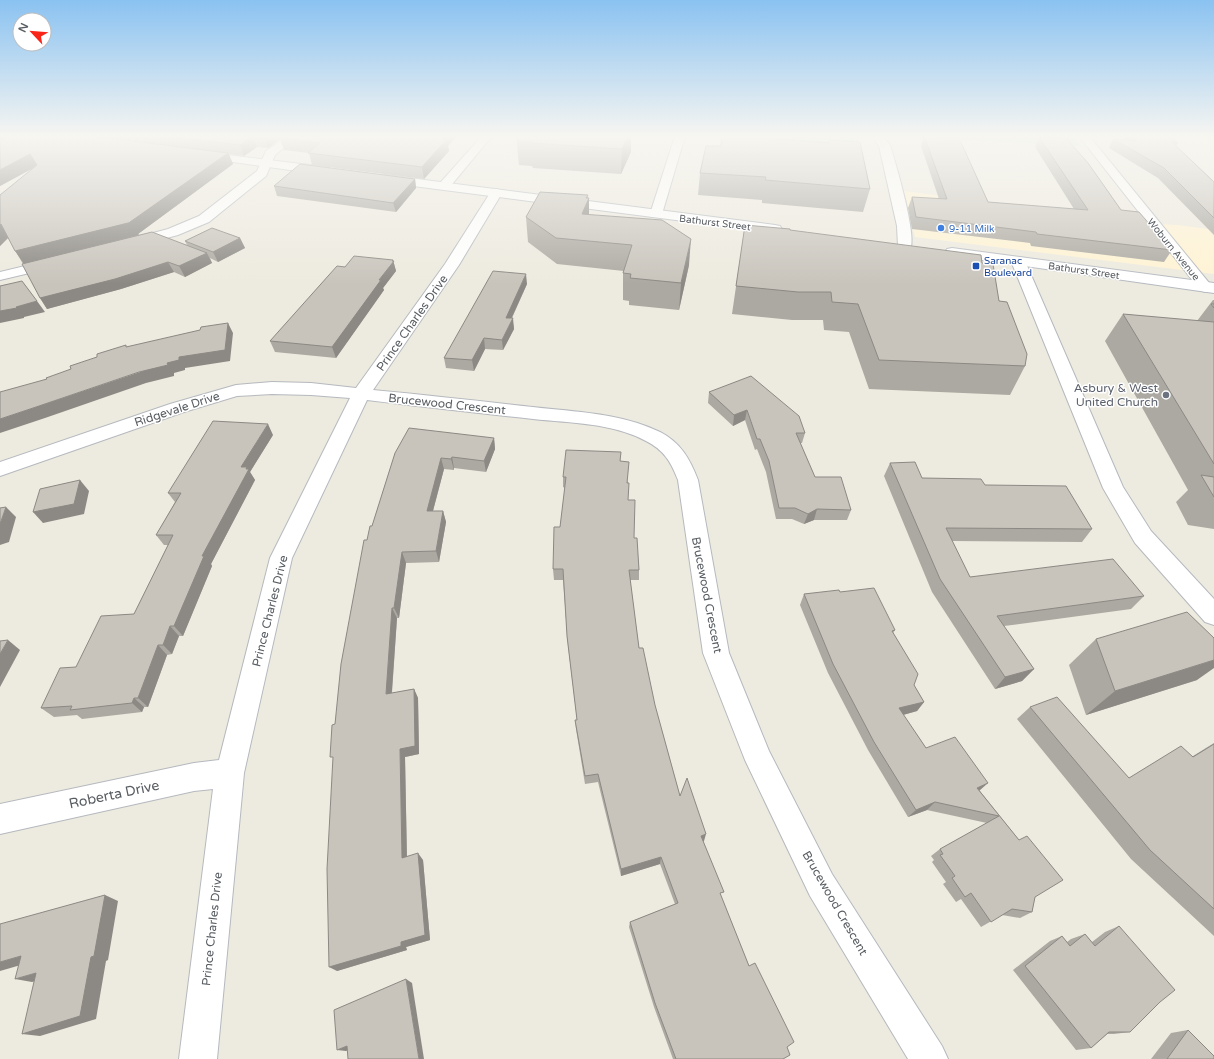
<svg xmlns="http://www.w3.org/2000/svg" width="1214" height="1059" font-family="'Varela Round',sans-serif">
	<rect width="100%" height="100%" fill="#edeadf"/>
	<path fill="#fff3d3" d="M904,191L1015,205L1138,223L1178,225L1208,229L1214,236V274L915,237Z"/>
	<g fill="#bae8b9">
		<path d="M791,136H857L859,149L793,147Z"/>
		<path d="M894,136H1073L1081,146L895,136Z"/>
	</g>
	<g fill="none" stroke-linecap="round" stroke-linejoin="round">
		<defs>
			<g id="street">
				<path d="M287,136H298L275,155L266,176L209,222L178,235L137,246L132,247L127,246L125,243L127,240L168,229L199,216L257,171L266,151Z"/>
				<path d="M482,136H492L448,189H440L438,186L440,183Z"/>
				<path d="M675,136H685L662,214L661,217H651L650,214Z"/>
				<path d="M875,136H882L890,145C895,161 918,238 910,249L905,250L900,249L898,246L897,226L879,146L873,138Z"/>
				<path d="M1079,136H1089L1210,284L1213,287L1210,290L1205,292L1200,290Z"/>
				<path d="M496,189L500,190L502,193L459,265L373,390C426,395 479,401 533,407C575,412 621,413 660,432C681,443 690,459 698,480L729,653L769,751L832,874L942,1046L948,1059H908L810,896L745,760L703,653L678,480C671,462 664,450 646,441C613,423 570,423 533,419C478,413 423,407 367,400L292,558L244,773L217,1059H179L213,789L194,791L0,834V804L194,763L219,760L270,558L350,398L311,395L272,394L237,396L184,412L0,476V462L170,404L236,385L272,382L311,383L356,388L445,264L492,190Z"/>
				<path d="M1018,257L1023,258L1025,261L1123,487L1151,531L1214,599V625L1205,622L1135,543L1103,488L1011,261L1013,258Z"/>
				<path d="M54,259L59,260L61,263L59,266L0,280V272Z"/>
			</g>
			<g id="secondary">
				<path d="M202,152L326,167L330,169L332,171L330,173L326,175L198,157L196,155L198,153Z"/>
				<path d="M386,175L775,225L780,226L782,229L780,232L775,233L382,182L380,179L382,176Z"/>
				<path d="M952,248L1214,283V293L947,255L945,252L947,249Z"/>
			</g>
		</defs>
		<use href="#street" stroke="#b5b9be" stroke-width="2"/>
		<use href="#secondary" stroke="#b5bac0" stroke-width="2"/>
		<use href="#street" fill="#fff" fill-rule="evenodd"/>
		<use href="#secondary" fill="#fff" fill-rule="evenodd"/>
	</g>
	<g fill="#aca9a2">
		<path d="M0,136L104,137L103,136H457L448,146L449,151L424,179L312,165L309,153L284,150L280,139L268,148L257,147L244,156L229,154L233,164L138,234L139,235L187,245L185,241L240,238L245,248L218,262L210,258L212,263L185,277L174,272L121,289L47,309L40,298L23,264L8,238L0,246V195L35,167L0,186Z"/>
		<path d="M516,136H631V152L621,174L533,168L532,166L519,165Z"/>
		<path d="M924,136L988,202L1074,209L1035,147L1039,137L1121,210L1172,250L1164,262L1031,246L1030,243L912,229L908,208L912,197L939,199L921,146Z"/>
		<path d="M1121,136H1170L1178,143L1176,146L1214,182V235L1158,178L1109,148L1113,139L1125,140Z"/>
		<path d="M764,138L828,143L829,140L870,189L863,212L762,203V200L698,195L700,173L721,146Z"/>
		<path d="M415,179L416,188L396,212L277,196L274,186Z"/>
		<path d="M588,198H589V214L689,265L679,310L629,305V301L623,300V273L624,271L557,264L528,242L526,217Z"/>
		<path d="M745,225L790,230L982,263L999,301L1025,366L1010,395L869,389L849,332L824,330L823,320H792L732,314Z"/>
		<path d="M393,260L396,271L383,288L384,290L336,358L275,352L270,341Z"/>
		<path d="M527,284L512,318L514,329L503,350L485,349L474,371L446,368L444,358Z"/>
		<path d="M1213,300H1214V529L1188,525L1176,502L1188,490L1105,341L1123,314L1197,321Z"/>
		<path d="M709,392L805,433L802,443H800L815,477L851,510L847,520H814L804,524L792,519H776L766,472L757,449L755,450L745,420L733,426L708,403Z"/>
		<path d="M273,435L250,472L255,480L211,564L212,566L183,636H179L172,654L167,655L148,707H144L142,712L82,719L77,715L54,717L41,708L76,667L134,614L168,545H164L156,535L175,502L168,493Z"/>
		<path d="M494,438L495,449L486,472L454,468V470L444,469L433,511H443L446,522L439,562L406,563L399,618H397L392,693L414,689L418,698L419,754L405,757L407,856L423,860L430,940L406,947L407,950L337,971L335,724L367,540L372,526L395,453Z"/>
		<path d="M621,461L628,483V500L639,570V580H630L639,648L680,796L704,841L703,842L721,897L749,966L787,1047L783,1059H673L654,1007L629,927L630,922L675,904L660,864L621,876L598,782L585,784L576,729L575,720H577L568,646L563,580H554L553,569L560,527L565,488L563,487V477Z"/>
		<path d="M890,463L922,478L985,485L1092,529L1082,542L952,541L970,577L1144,596L1131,609L1004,626L1034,669L1022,681L995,689L932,592L884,476Z"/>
		<path d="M840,592L895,630L893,633L914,685L924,702L917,711L903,715L926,748L980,791L1019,840L1035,897L1032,912L1020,918L1002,915L981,927L961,899L956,902L943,884L946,882L932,862L934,860L931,856L940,849L987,823L927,810L908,817L868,750L828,673L800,605L804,594Z"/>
		<path d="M1096,639L1197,680L1086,715L1069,665Z"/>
		<path d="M1030,707L1129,778L1193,756L1214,743V936L1131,859L1017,719Z"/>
		<path d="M1119,926L1160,1002L1130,1032L1114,1034H1107L1091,1048L1076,1050L1013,970L1050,941L1062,936L1067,942L1071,939L1085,934L1092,942L1105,932Z"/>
		<path d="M1188,1030L1214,1059H1151L1171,1033Z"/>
	</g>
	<g fill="#8c8984">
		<path d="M0,136H21L0,145Z"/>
		<path d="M253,136L257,147L244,156L240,145Z"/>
		<path d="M265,136H285L280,138V139L268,148L264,137Z"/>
		<path d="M445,136H457L448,146L449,151L424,179L422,167L442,139Z"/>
		<path d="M628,136H631V152L621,174L622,149Z"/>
		<path d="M228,153L233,164L138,234L139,235L24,264L15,251L130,222Z"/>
		<path d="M30,154L37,166L0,186V170Z"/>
		<path d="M415,179L416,188L396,212L393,203Z"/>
		<path d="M588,195V201L589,198V223L582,214Z"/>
		<path d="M1,224L9,237L0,246V225Z"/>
		<path d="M240,238L245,248L218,262L213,252Z"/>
		<path d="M691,239L689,265L679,310L681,283Z"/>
		<path d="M207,253L212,263L185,277L179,266Z"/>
		<path d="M393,260L396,271L383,288L384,290L336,358L332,347Z"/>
		<path d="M168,262L174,272L121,289L47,309L40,298Z"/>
		<path d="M526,274L527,284L507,328L506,318Z"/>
		<path d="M37,301L45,312L24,317V318L0,323V311Z"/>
		<path d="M513,318L514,329L503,350L502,340Z"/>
		<path d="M228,323L233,333L230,361L185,368V370L174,373V376L146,383L45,418L0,433V419L167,363L179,357Z"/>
		<path d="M484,338L485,349L474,371L472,360Z"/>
		<path d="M747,410L745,420L733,426L734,415Z"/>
		<path d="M268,424L273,435L250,472L255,480L211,564L212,566L183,636L174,626L202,556L241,467Z"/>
		<path d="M494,438L495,449L486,472L484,461Z"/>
		<path d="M452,457L454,468V470L451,459Z"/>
		<path d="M441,458L444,469L430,522L427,511Z"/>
		<path d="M80,480L89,491L84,514L43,523L33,512Z"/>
		<path d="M6,507L16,517L9,542L0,545V524Z"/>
		<path d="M817,509L814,520L804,524L808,514Z"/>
		<path d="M443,511L446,522L439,562L436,551Z"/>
		<path d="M402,552L406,563L399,618L394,608Z"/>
		<path d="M392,608L397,618L391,703L386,694Z"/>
		<path d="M170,626L179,636L172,654L163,645Z"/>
		<path d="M8,640L20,650L0,687V654Z"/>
		<path d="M158,645L167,655L148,707L138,698Z"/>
		<path d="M1214,660V668L1197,680L1086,715L1115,691Z"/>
		<path d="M1034,669L1022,681L995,689L1005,677Z"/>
		<path d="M414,689L418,698L419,754L405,757L407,864L402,858L400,749Z"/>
		<path d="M134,698L144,707L142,712L132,703Z"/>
		<path d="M924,702L917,711L892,718L899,708Z"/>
		<path d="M988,783L979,791L977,788Z"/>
		<path d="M935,802L927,810L908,817L916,810Z"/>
		<path d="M706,834L704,841L699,843L701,836Z"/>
		<path d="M418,853L423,860L430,940L406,947L407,950L337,971L329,967L401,942Z"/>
		<path d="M661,857L660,864L621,876V869Z"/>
		<path d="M105,895L118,901L108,960L106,961L96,1019L40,1036L22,1034L91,957Z"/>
		<path d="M21,956L38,960L0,971V962Z"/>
		<path d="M36,973L52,977L32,982L15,979Z"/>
		<path d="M406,979L412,983L424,1059H419Z"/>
		<path d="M347,1046L355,1048L346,1051L337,1050Z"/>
	</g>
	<g fill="#c8c4bc" stroke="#8c8984">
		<path d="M11,136H93L228,153L130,222H132L15,251L1,224L0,225V195L37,165L30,154L0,170V140Z"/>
		<path d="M164,136H253L240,145Z"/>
		<path d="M283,136H445L442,139H447L422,167L308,153L320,143L280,138Z"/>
		<path d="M517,136H628L622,149L531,143L532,142L517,141L519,137H516Z"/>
		<path d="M722,136H764V138L829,143V140L860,142L870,189L765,180L766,177L700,173L706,146H721Z"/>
		<path d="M924,136L959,138L988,202L1088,210L1039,137L1066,138L1088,163L1121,210L1139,212L1172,250L1037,234L1036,232L916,217L912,197L947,199Z"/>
		<path d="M1134,136H1170L1178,143L1172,142L1214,182V218L1164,168L1113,139L1136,141L1133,137H1135Z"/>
		<path d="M300,164L415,179L393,203L274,186Z"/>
		<path d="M540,192L588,195L586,198H589L582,214L662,220L691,239L681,283L630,278L631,274L623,273L632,245L556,238L526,217Z"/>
		<path d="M745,225L790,229V230L981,255L982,263L993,264L999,301L1007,302L1027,354L1025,366L879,360L858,304L832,302L831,292H798L736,286Z"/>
		<path d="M212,228L240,238L213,252L185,241Z"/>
		<path d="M152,232L207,253L179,266L168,262L115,279L40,298L22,264Z"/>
		<path d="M354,256L393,260L392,261H394L379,280H381L332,347L270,341L337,266L345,267Z"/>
		<path d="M493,271L526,274L506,318H513L502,340L484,338L472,360L444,358Z"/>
		<path d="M22,281L37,301L16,307L17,308L0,311V286Z"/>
		<path d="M1211,304H1214V308Z"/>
		<path d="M1123,314L1214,322V464Z"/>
		<path d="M228,323L225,350L179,357V360L167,363L168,365L139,372L36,407L0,419V392L47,379L46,378L71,369L70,366L97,357V354L126,345V347L200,330L201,327Z"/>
		<path d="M751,376L799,416L805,433H796L815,477H841L851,510L817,509L808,514L795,508H779L769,461L760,439H757L747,410L734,415L709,392Z"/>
		<path d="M213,421L268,424L241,467H247L246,469H249L202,556H204L174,626H170L163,645H158L138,698H134L132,703L70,710L72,706L41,708L60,668L76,667L101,616L134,614L173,535H156L181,493H168Z"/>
		<path d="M409,428L494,438L484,461L452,457L451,459L441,458L427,511H443L436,551L402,552L394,608H392L386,694L414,689L415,746L400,749L402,858L418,853L425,935L401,942V946L329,967L327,869L333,757H330L332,725L335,724L341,664L364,540H367L370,526H372L395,453Z"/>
		<path d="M566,450L621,452L620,461L629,462L627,483H629L628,500H635L634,538H637L639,570H629L639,648H643L655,705L680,796L687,778L706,834L701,836L724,892L720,893L749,966L755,963L794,1042L787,1047L790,1055L783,1059H676L655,1003L630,922L678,903L661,857L621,869L598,774L585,776L575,720H577L567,636L563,569H553L554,527H560L566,477H563Z"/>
		<path d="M915,462L922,478L981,479L985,485L1066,486L1092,529L946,528L970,577L1113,559L1144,596L997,616L1034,669L1005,677L940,579L890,463Z"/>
		<path d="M1201,475L1214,477V497Z"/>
		<path d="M80,480L74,504L33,512L40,489Z"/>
		<path d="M6,507L0,524V508Z"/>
		<path d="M874,588L895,630L892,631L918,674L914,685L924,702L899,708L926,748L955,737L988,783L977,788L1019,840L1027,836L1063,880L1035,897L1032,912L1012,909L991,922L971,893L965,897L952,878L955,876L940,855L943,854L940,849L999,816L935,802L916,810L874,742L833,664L804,594L839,590L840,592Z"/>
		<path d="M1187,612L1214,638V660L1115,691L1096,639Z"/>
		<path d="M8,640L0,654V641Z"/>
		<path d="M1057,697L1129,778L1181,746L1193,757L1214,744V909L1150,850L1030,707Z"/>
		<path d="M105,895L94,956L91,957L80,1016L22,1034L36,973L15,979L21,956L0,962V924Z"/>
		<path d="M1119,926L1175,990L1160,1002L1130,1032H1109L1091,1048L1025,966L1062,936L1070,946L1085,934L1095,946Z"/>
		<path d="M406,979L419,1059H348L347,1046L337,1050L334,1010Z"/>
		<path d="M1188,1030L1214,1056V1059H1167Z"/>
	</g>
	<linearGradient id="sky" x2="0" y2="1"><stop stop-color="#8ac2f1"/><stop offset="0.48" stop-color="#f7f6f1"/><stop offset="1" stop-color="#f7f6f1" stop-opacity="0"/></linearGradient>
	<rect width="1214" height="284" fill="url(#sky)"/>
	<circle fill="#3f7fe0" stroke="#fff" stroke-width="1.5" cx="941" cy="228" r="4"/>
	<rect fill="#1a4fb4" stroke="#fff" stroke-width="1.5" x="972" y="262" width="8" height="8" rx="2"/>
	<circle fill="#6b7280" stroke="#fff" stroke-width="1.5" cx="1166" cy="395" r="4"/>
	<g text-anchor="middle" stroke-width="3" stroke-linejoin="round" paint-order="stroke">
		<g font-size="10" fill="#585d62" stroke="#fff">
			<text transform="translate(715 222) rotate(7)" y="4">Bathurst Street</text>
			<text transform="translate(1174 249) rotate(51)" y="4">Woburn Avenue</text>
			<text transform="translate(1084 270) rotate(8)" y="4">Bathurst Street</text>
		</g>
		<g font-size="10" fill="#366cbe" stroke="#fff" text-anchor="start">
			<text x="949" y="232">9-11 Milk</text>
		</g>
		<g font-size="10" fill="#164399" stroke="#fff" text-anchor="start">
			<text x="984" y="264">Saranac<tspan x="984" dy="12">Boulevard</tspan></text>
		</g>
		<g font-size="12" fill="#585d62" stroke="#fff">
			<text transform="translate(412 323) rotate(-55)" y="4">Prince Charles Drive</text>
			<text transform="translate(447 404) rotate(6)" y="4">Brucewood Crescent</text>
			<text transform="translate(177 409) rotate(-18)" y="4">Ridgevale Drive</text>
			<text transform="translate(707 595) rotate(79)" y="4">Brucewood Crescent</text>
			<text transform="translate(270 611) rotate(-76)" y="4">Prince Charles Drive</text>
			<text transform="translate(835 903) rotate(60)" y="4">Brucewood Crescent</text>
			<text transform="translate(212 929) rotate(-84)" y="4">Prince Charles Drive</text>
		</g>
		<g font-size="12" fill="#5b616d" stroke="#fff" text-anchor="end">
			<text x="1158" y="392">Asbury &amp; West<tspan x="1158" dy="14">United Church</tspan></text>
		</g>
		<g font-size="14" fill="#585d62" stroke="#fff">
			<text transform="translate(114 794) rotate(-12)" y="5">Roberta Drive</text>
		</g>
	</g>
	<g transform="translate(32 32) rotate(296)"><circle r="19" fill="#ffffff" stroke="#bcbec0"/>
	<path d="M0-3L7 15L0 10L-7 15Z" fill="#f92519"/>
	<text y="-6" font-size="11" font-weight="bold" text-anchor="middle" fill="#585d62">N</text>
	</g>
</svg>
